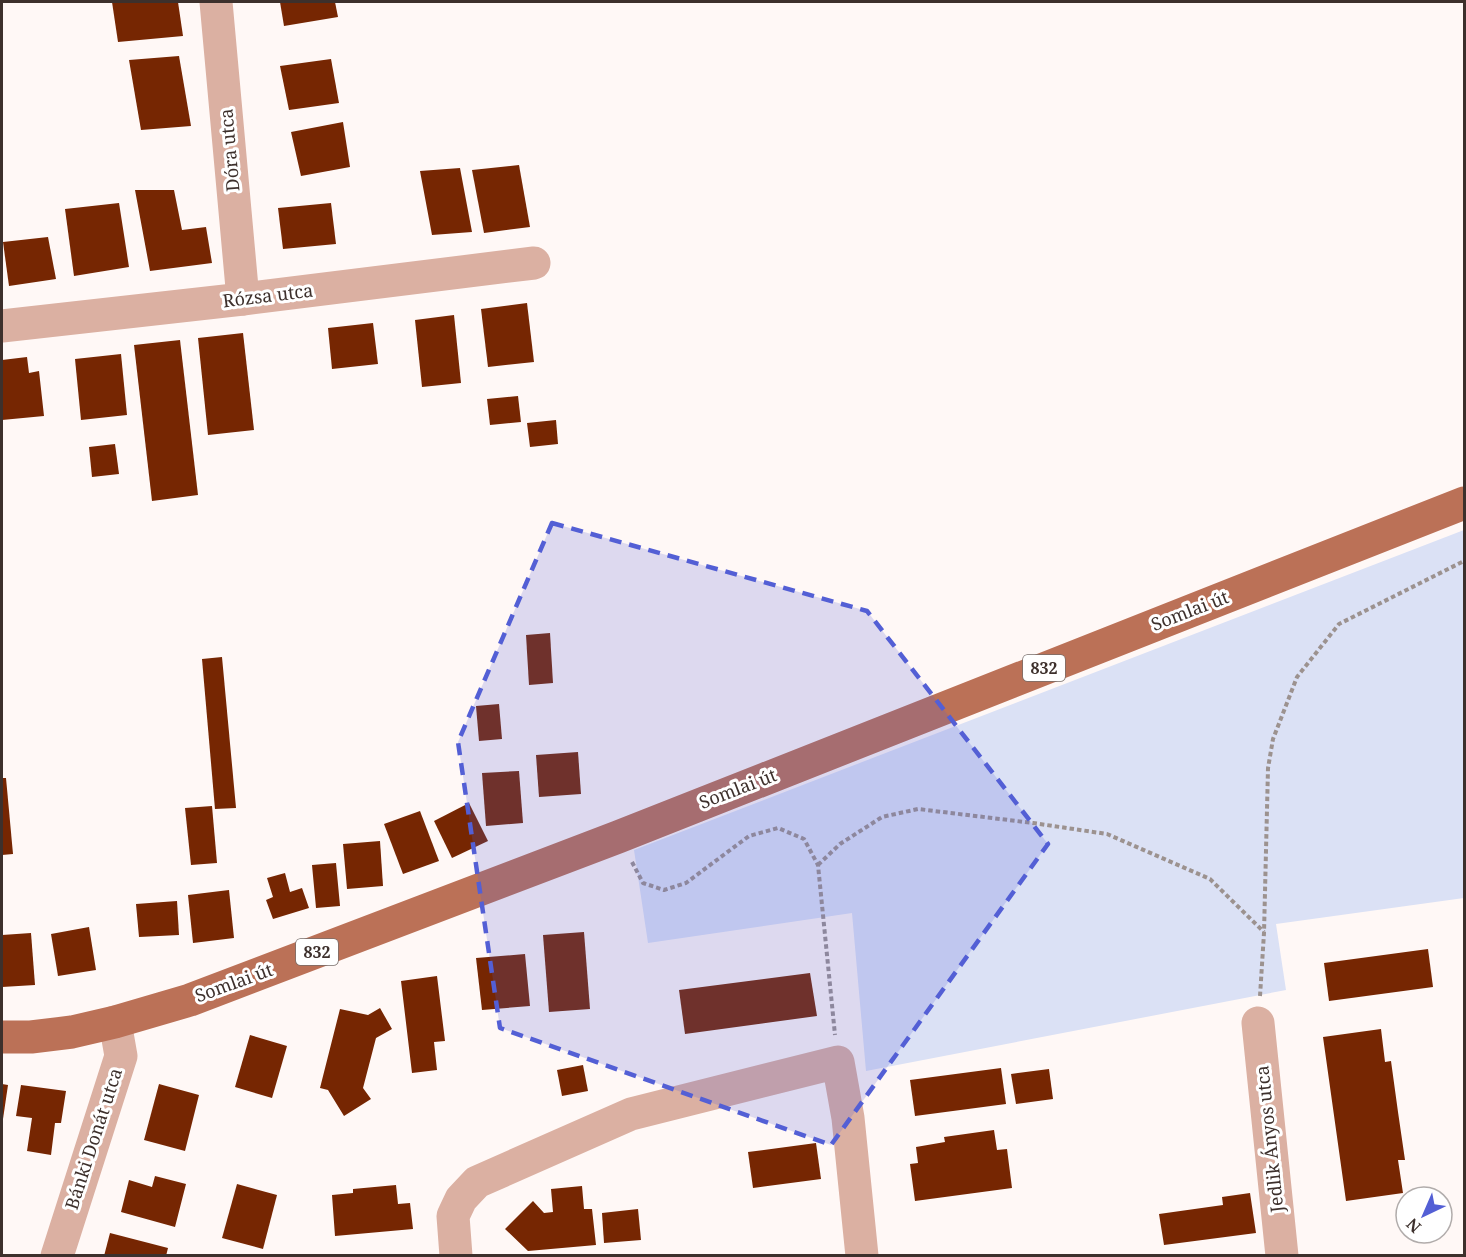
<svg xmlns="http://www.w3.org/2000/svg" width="1466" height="1257" font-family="'Noto Serif',serif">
	<rect width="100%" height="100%" fill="#fff8f6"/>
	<path fill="#dbe1f5" d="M1464,530V898L1276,924L1286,990L866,1071L852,913L648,943L634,850Z"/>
	<g fill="#762602">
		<path d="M112,2H178L183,36L118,42Z"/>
		<path d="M280,2H335L338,17L284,26Z"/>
		<path d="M179,56L191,126L141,130L129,60Z"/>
		<path d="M331,59L339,103L289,110L280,66Z"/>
		<path d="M343,122L350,167L301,176L291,132Z"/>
		<path d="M519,165L530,227L484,233L472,170Z"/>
		<path d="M460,168L472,232L432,235L420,171Z"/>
		<path d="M135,190H174L182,230L206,227L212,263L150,271Z"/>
		<path d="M119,203L129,267L74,276L65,209Z"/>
		<path d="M331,203L336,244L283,249L278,208Z"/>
		<path d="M48,237L56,279L9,286L3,242Z"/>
		<path d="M527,303L534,362L488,367L481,309Z"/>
		<path d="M454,315L461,383L422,387L415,320Z"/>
		<path d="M373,323L378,364L332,369L328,328Z"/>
		<path d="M243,333L254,430L208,435L198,338Z"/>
		<path d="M180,340L198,495L152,501L134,345Z"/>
		<path d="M121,354L127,415L81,420L75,359Z"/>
		<path d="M27,357L29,373L39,371L44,416L2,420V360Z"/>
		<path d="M518,396L521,422L490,425L487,399Z"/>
		<path d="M556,420L558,444L530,447L527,423Z"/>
		<path d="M115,444L119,474L92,477L89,447Z"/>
		<path d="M550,633L553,683L529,685L526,635Z"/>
		<path d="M222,657L236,808L215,809L202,659Z"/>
		<path d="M499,704L502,739L479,741L476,706Z"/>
		<path d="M578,752L581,794L539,797L536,755Z"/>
		<path d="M519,771L523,823L486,826L482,773Z"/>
		<path d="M2,778H6L13,854L2,855Z"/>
		<path d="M469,803L488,841L452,858L434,821Z"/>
		<path d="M212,806L217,863L191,865L185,808Z"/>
		<path d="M420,811L439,861L403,874L384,824Z"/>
		<path d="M380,841L383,886L347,889L343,844Z"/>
		<path d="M336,863L340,906L316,908L312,865Z"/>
		<path d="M285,873L290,892L302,888L309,908L273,919L266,900L273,897L267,878Z"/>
		<path d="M229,890L234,938L193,943L188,895Z"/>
		<path d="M177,901L179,935L139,937L136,904Z"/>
		<path d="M89,927L96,970L58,976L51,934Z"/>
		<path d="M584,932L590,1009L549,1012L543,935Z"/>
		<path d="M31,933L35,985L2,987V935Z"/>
		<path d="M1428,949L1433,987L1329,1001L1324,963Z"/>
		<path d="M525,954L530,1006L482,1010L476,958Z"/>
		<path d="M810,973L817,1016L685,1034L679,990Z"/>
		<path d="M437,976L445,1041L434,1042L437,1070L412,1073L401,981Z"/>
		<path d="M380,1008L392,1029L376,1038L363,1088L371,1099L344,1116L328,1090L320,1088L340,1009L368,1015Z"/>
		<path d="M1381,1029L1385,1062L1391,1061L1398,1112L1405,1160H1398L1403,1193L1346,1201L1323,1037Z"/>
		<path d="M250,1035L287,1046L272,1098L235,1087Z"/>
		<path d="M583,1065L588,1091L562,1096L557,1070Z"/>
		<path d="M1001,1068L1006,1104L915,1116L910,1080Z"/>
		<path d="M1049,1069L1053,1099L1016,1104L1011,1074Z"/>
		<path d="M2,1084L8,1085L3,1119H2Z"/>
		<path d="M159,1084L199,1095L185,1151L144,1140Z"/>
		<path d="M21,1085L66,1091L61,1123H55L51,1155L27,1151L32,1118L16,1116Z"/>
		<path d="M994,1130L997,1150L1007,1149L1012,1188L915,1201L910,1164L918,1163L916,1147L945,1142L944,1137Z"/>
		<path d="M816,1143L821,1179L753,1188L748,1152Z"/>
		<path d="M155,1176L186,1184L175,1227L121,1212L129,1180L152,1187Z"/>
		<path d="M237,1184L277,1195L263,1249L222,1238Z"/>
		<path d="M396,1185L398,1204L410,1203L413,1229L335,1236L332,1195L353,1193V1189Z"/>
		<path d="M582,1186L584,1209H592L596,1245L528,1251L505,1229L533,1201L544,1213L553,1212L551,1189Z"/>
		<path d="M1250,1193L1256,1233L1164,1245L1159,1214L1223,1205L1222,1197Z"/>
		<path d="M638,1209L641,1240L604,1243L602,1213Z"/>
		<path d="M110,1233L168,1248L166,1256H104Z"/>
	</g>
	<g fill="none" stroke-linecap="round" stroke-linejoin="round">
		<g stroke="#9c928f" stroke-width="4" stroke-dasharray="4.5 3" stroke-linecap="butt">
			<path d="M632,862L643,883L664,890L686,883L749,836L778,828L804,839L818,865L835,1035"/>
			<path d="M818,865L840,844L882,817L918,809L1033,823L1107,834L1210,879L1264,932"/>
			<path d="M1260,996L1264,933L1268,768L1273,739L1297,677L1339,624L1464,561"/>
		</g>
		<g stroke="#dbb0a2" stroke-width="33">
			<path d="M216,2L243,299"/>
			<path d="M2,326L243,299L534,263"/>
			<path d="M1258,1023L1282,1256"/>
			<path d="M57,1256L121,1056L115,1022"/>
			<path d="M456,1256L453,1216L461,1199L477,1182L631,1114L838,1062L848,1118L862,1256"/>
		</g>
		<path stroke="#bb7157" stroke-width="33" d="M2,1037H31L72,1032L115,1022L190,1000L618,837L1464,503"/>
	</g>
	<path fill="#535fd5" fill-opacity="0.2" stroke="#535fd5" stroke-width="4.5" stroke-dasharray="12 8" stroke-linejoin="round" d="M552,523L867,611L1048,844L831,1145L500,1028L458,742Z"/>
	<g text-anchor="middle" stroke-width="6" stroke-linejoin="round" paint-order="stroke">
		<g fill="#fff" stroke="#776e6b" stroke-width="1.5">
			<rect x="1023" y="655" width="42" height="26" rx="4.5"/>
			<rect x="296" y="939" width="42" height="26" rx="4.5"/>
		</g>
		<g font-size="16" font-weight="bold" fill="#3d302c">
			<text x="1044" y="674">832</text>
			<text x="317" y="958">832</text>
		</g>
		<g font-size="18" fill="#3d302c" stroke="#fff">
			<text transform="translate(230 150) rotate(-95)" y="6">Dóra utca</text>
			<text transform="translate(268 296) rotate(-7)" y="6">Rózsa utca</text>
			<text transform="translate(1190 611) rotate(-21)" y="6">Somlai út</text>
			<text transform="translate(738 789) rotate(-21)" y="6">Somlai út</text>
			<text transform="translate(234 983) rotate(-20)" y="6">Somlai út</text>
			<text transform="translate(94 1139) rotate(-72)" y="6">Bánki Donát utca</text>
			<text transform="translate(1270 1139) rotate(-96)" y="6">Jedlik Ányos utca</text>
		</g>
	</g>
	<rect width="1466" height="1257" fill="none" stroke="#3d302c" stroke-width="6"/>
	<g transform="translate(1424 1215) rotate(224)"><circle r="28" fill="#ffffff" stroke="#b1acab" stroke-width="1.5"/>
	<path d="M0-4.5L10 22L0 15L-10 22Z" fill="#535fd5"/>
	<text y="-9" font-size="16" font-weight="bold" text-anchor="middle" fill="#3d302c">N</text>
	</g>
</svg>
